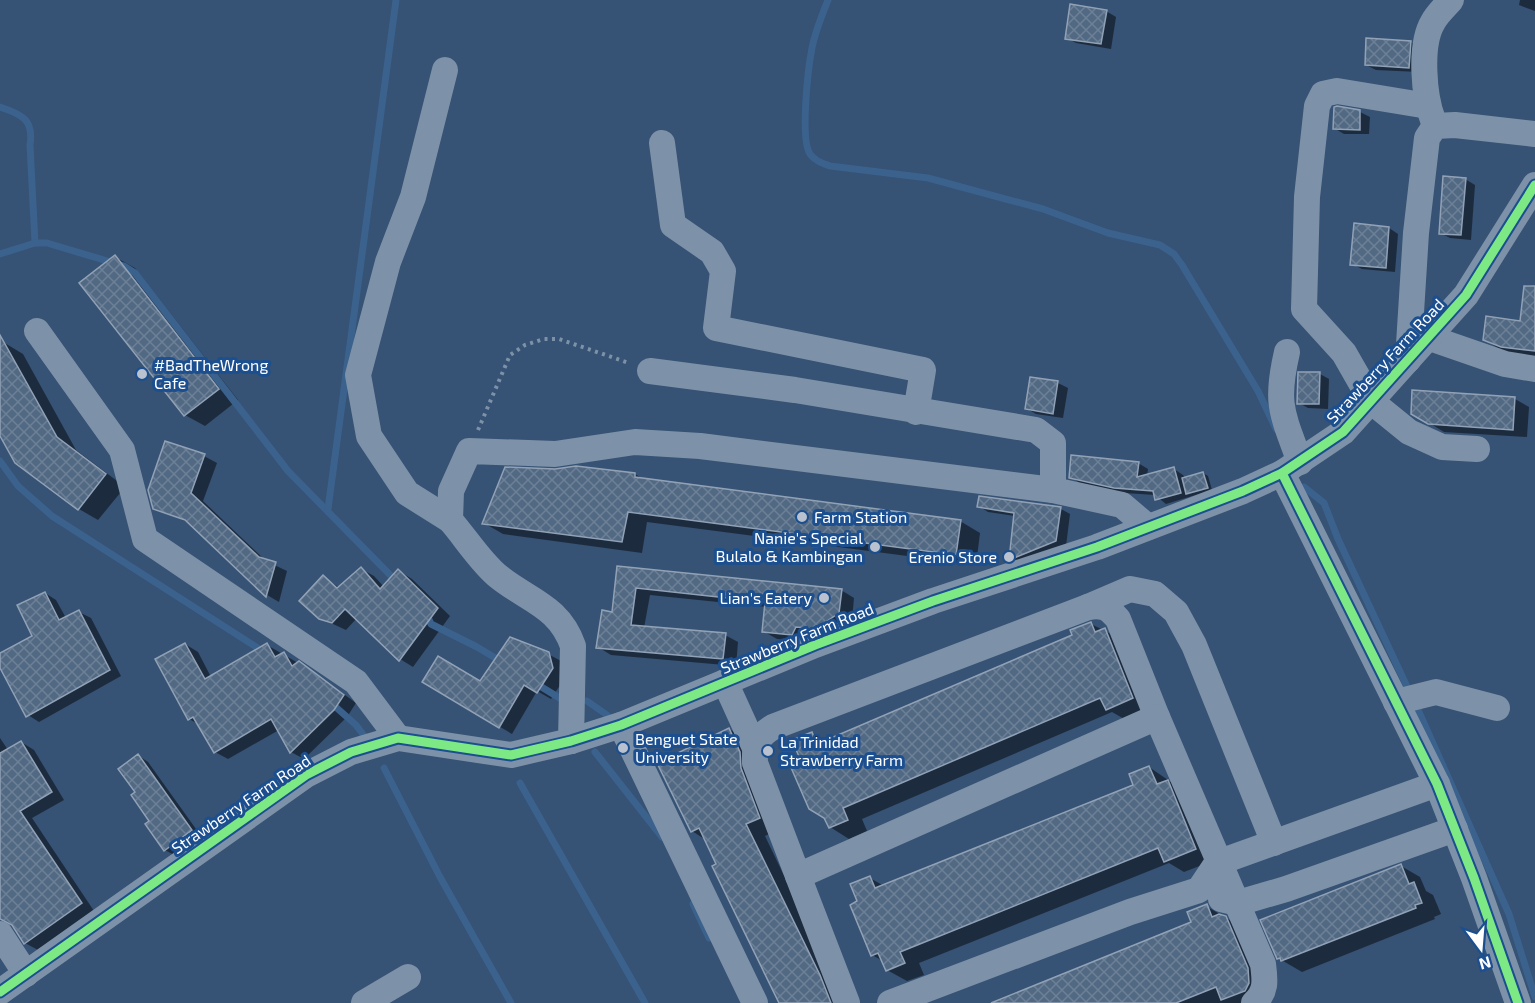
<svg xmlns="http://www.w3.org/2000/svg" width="1535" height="1003" font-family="'Exo 2',sans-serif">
	<defs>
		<pattern id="building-cross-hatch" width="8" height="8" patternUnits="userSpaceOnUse" patternTransform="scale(1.5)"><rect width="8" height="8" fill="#526984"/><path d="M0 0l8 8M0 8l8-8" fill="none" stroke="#6c8096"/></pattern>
	</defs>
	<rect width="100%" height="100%" fill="#365274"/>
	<g fill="#0007">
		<path d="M1520,0H1535V11L1519,5Z"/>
		<path d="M1106,11L1116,17L1111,49L1076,43L1067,38Z"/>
		<path d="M1411,42L1420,48L1419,72L1376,70L1366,65Z"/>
		<path d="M1360,112L1370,117L1369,134H1344L1334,128Z"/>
		<path d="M1465,179L1475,185L1471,240L1450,238L1440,233Z"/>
		<path d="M1389,228L1398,234L1395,272L1362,269L1352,264Z"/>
		<path d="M115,257L135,268L238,400L205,426L185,415Z"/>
		<path d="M1526,285L1535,286V359L1503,351L1485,340L1521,323Z"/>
		<path d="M3,342L23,354L76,450L125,487L98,520L79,509L16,462L0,433V344Z"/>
		<path d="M1320,374L1329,379L1328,409L1308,408L1299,403Z"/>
		<path d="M1031,379L1058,383L1068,388L1063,418L1036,414L1026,408Z"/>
		<path d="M1515,399L1529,407L1527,437L1444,432L1413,413Z"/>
		<path d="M204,456L217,463L203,501L266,561L287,571L279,602L267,595L192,524L154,508Z"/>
		<path d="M1138,463L1148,469L1147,476L1174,469L1183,475L1185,478L1203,473L1208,476L1212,490L1166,504L1155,495L1125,493L1080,483L1071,477Z"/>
		<path d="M635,474L645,480L960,521L980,533L976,565L647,522L642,553L503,534L484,523Z"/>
		<path d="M980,498L1061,509L1070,514L1066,546L1020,565L1010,559L1015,516L988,512L979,506Z"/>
		<path d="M619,567L841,590L854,598L852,620L806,642L777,639L763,631L766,607L650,595L644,628L725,635L738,642L736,666L611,655L598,647L614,613Z"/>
		<path d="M361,569L374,576L384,587L399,571L412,579L450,616L413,667L400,659L357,618L346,630L320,618L323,577L340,588Z"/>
		<path d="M45,593L56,600L66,618L79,612L91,618L121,676L39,722L28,715L0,665V655L34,636Z"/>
		<path d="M1091,624L1125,641L1152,710L1126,720L1112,712L862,819L867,831L849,839L830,827L802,759L812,733L827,742L1074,636Z"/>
		<path d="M185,644L198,652L211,677L267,645L312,671L356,703L347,717L304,759L291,752L279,730L228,759L215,752L198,724L189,719Z"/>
		<path d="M548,654L561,661L566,676L551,699L537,691L512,734L424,682L481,683Z"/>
		<path d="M729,729L749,741L779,829L765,836L845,1003H781L706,840L692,831Z"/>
		<path d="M0,738L8,750L21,742L34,750L64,800L32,818L94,911L38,950L25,943L15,927L0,918Z"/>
		<path d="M139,756L148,762L201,836L174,855L165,850L137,792Z"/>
		<path d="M1149,767L1187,793L1215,860L1184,872L1169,863L919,963L924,975L907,981L887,970L883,961L872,955L859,902L870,878L884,886L1135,785Z"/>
		<path d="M1401,866L1420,877L1426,891L1433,895L1441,914L1434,917L1435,919L1302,972L1278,958Z"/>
		<path d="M1206,906L1245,929L1261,1003H993L1193,923Z"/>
	</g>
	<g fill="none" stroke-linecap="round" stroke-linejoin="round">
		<g stroke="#3b618d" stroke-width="7">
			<path d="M828,0C822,15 815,32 812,48C808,68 800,139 810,154C815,161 822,163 830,166L928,178L1043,209L1108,233L1160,245L1174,254L1182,265L1258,391L1276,429"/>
			<path d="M0,107C22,114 34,120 30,145L35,243"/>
			<path d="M0,254L35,243H47L124,266L135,273L288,471L398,583"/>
			<path d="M0,461L18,486L52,516L264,652"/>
			<path d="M1304,487L1324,503L1338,539L1410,693"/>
			<path d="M328,509L396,0"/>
			<path d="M426,613L431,624L477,647L502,662"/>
			<path d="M535,683L566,702"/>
			<path d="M587,701L607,715"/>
			<path d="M330,702L356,725L368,741"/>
			<path d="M1415,703L1509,914L1535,997"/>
			<path d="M595,752L662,837"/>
			<path d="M384,768L440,877L511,1003"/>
			<path d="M520,783L645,1003"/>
			<path d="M693,904L709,938"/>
		</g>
	</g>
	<g fill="url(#building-cross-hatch)" stroke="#92a2b6" stroke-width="1.5">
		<path d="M1070,4L1107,10L1101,44L1065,39Z"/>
		<path d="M1366,38L1411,41L1409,68L1365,65Z"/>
		<path d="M1337,106L1360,110V130L1333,129L1334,107Z"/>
		<path d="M1443,176L1466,178L1461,235L1439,234Z"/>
		<path d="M1354,223L1389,227L1386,268L1350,265Z"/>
		<path d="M115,255L219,389L184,416L79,283Z"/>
		<path d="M1524,286H1535V351L1501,347L1483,340L1486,316L1520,321Z"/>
		<path d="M0,335L57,437L106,474L78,510L15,463L0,436Z"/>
		<path d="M1298,372H1320L1319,404H1297Z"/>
		<path d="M1030,377L1058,381L1053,414L1025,409Z"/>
		<path d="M1412,390L1515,397L1513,430L1428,424L1411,414Z"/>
		<path d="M165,441L205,454L191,493L259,557L276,562L266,597L185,520L153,509L148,490Z"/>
		<path d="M1071,455L1139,462L1137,477L1174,467L1181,493L1155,500L1153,491L1114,488L1069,478Z"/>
		<path d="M576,466L635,473V477L961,520L956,555L628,512L622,542L482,524L505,467L555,469Z"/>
		<path d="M1203,472L1208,488L1186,494L1182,478Z"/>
		<path d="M979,496L1061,507L1056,541L1009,560L1014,513L977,507Z"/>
		<path d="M617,566L842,589L839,613L815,629L796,627L792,635L762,632L765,602L636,588L631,625L726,633L723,659L596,648L602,610L612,612Z"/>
		<path d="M361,567L380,589L398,569L438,608L399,661L345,609L332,623L319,619L299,601L323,575L337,588Z"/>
		<path d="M45,592L59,620L79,610L110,670L26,717L0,668V653L32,636L17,605Z"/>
		<path d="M1091,622L1095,632L1105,628L1133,698L1106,710L1100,698L843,808L848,820L829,828L824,818L809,809L789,763L800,759L792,740L812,732L817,744L1072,635L1070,630Z"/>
		<path d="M510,637L549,652L553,668L537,693L524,685L499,728L422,682L438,656L480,681Z"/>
		<path d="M185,643L205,679L267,643L275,657L284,652L292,666L299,661L344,695L334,710L290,753L271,719L214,753L193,717L188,720L155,659Z"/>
		<path d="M729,728L740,752L741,768L760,818L746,824L820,975L831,1003H779L712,866L716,864L699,828L691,832L657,763Z"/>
		<path d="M21,741L52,792L20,811L82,903L24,944L12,925L0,919V753Z"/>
		<path d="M138,754L192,830L164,851L145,824L149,821L131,795L135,792L118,769Z"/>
		<path d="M1149,766L1157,784L1168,780L1196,849L1164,862L1158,848L900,952L905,963L886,971L878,953L871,956L850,905L857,901L850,884L870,876L875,888L1133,785L1129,774Z"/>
		<path d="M1401,864L1409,884L1414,882L1422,903L1415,905L1416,908L1281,961L1280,958L1277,959L1260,920Z"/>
		<path d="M1207,904L1212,917L1219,914L1226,916L1248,968L1249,983L1245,991L1221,1000L1216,987L1176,1003H991L1191,922L1187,912Z"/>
	</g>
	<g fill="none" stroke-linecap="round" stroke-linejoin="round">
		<path stroke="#7d92a8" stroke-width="4" stroke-dasharray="3 4.5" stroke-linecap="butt" d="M478,430L510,355L525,345L544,339H559L629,363"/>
		<g stroke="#7d92a8" stroke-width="26">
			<path d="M445,70L413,197L388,262L358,375L369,436L407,493L450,520"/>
			<path d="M1428,106L1337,91L1323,94L1317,106L1307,197L1304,309L1344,353L1372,402L1409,432L1442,447L1477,449"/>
			<path d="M1433,120C1424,97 1419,45 1433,22C1437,14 1445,7 1451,0"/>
			<path d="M662,143L673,225L712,252L723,271L716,328L923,370L916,412"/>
			<path d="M37,331L122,450L145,539L356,682L398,738"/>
			<path d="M1427,337L1505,364L1535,369"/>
			<path d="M1287,352C1275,404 1282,413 1300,462"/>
			<path d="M1408,360L1416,233L1427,138L1435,126L1455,125L1535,134"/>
			<path d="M650,371L795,390L1036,430L1053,443V490"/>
			<path d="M1282,473L1437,784L1474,878L1518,1003"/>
			<path d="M1088,607L1130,589L1155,594L1176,612L1194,645L1274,843"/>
			<path d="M725,682L754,746"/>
			<path d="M1396,702L1436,692L1497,708"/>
			<path d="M621,725L755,1003"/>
			<path d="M571,741L573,646C559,606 529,601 499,577C482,564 465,537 450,520L451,491L469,451L555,454L635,442L700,446L1053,490L1122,505L1148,527"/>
			<path d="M798,876L755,763C754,744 757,737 773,727L1088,607C1103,605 1108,607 1118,619L1157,717"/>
			<path d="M1221,899L1238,903L1286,889L1455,829"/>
			<path d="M0,934L26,974"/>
			<path d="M0,992L306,775L351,752L398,738L511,755L571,741L621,725L815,645L933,601L1097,547L1243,491L1282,473L1343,432L1466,295L1535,185"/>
			<path d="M364,1003L408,977"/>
			<path d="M847,1003L798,876L1157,717L1263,964C1265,980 1267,991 1254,1003"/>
			<path d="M890,1003L1130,912L1199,890L1217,863L1437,784"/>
		</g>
		<defs>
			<g id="cycleway">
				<path d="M1282,473L1437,784L1474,878L1518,1003"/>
				<path d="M0,992L306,775L351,752L398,738L511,755L571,741L621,725L815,645L933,601L1097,547L1243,491L1282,473L1343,432L1466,295L1535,185"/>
			</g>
		</defs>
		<use href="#cycleway" stroke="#1b4f8f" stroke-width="13"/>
		<use href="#cycleway" stroke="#7ce984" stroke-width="9"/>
	</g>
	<g fill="#b9c2ce" stroke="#1b4f8f" stroke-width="2">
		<circle cx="142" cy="374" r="6"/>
		<circle cx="802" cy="517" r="6"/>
		<circle cx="875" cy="547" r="6"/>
		<circle cx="1009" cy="557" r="6"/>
		<circle cx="824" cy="598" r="6"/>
		<circle cx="623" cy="748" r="6"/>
		<circle cx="768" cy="751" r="6"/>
	</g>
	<g text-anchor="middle" stroke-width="6" stroke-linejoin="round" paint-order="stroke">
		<g font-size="16" fill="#fff" stroke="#1b4f8f">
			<text transform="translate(1385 361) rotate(-47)" y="6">Strawberry Farm Road</text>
			<text transform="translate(797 638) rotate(-22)" y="6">Strawberry Farm Road</text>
			<text transform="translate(241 804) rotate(-34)" y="6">Strawberry Farm Road</text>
		</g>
		<g font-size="16" fill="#fff" stroke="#1b4f8f" text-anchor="start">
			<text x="154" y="371">#BadTheWrong<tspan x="154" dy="18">Cafe</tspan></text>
			<text x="814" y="523">Farm Station</text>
			<text x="863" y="544" text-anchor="end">Nanie's Special<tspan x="863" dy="18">Bulalo &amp; Kambingan</tspan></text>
			<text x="997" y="563" text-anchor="end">Erenio Store</text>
			<text x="812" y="604" text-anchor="end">Lian's Eatery</text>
			<text x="635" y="745">Benguet State<tspan x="635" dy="18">University</tspan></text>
			<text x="780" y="748">La Trinidad<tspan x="780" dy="18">Strawberry Farm</tspan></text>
		</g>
	</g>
	<g transform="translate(1481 949) rotate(164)" stroke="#1b4f8f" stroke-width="4.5" paint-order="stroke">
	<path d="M0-4.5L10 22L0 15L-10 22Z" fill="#ffffff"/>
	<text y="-9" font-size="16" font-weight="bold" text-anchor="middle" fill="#ffffff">N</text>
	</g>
</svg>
